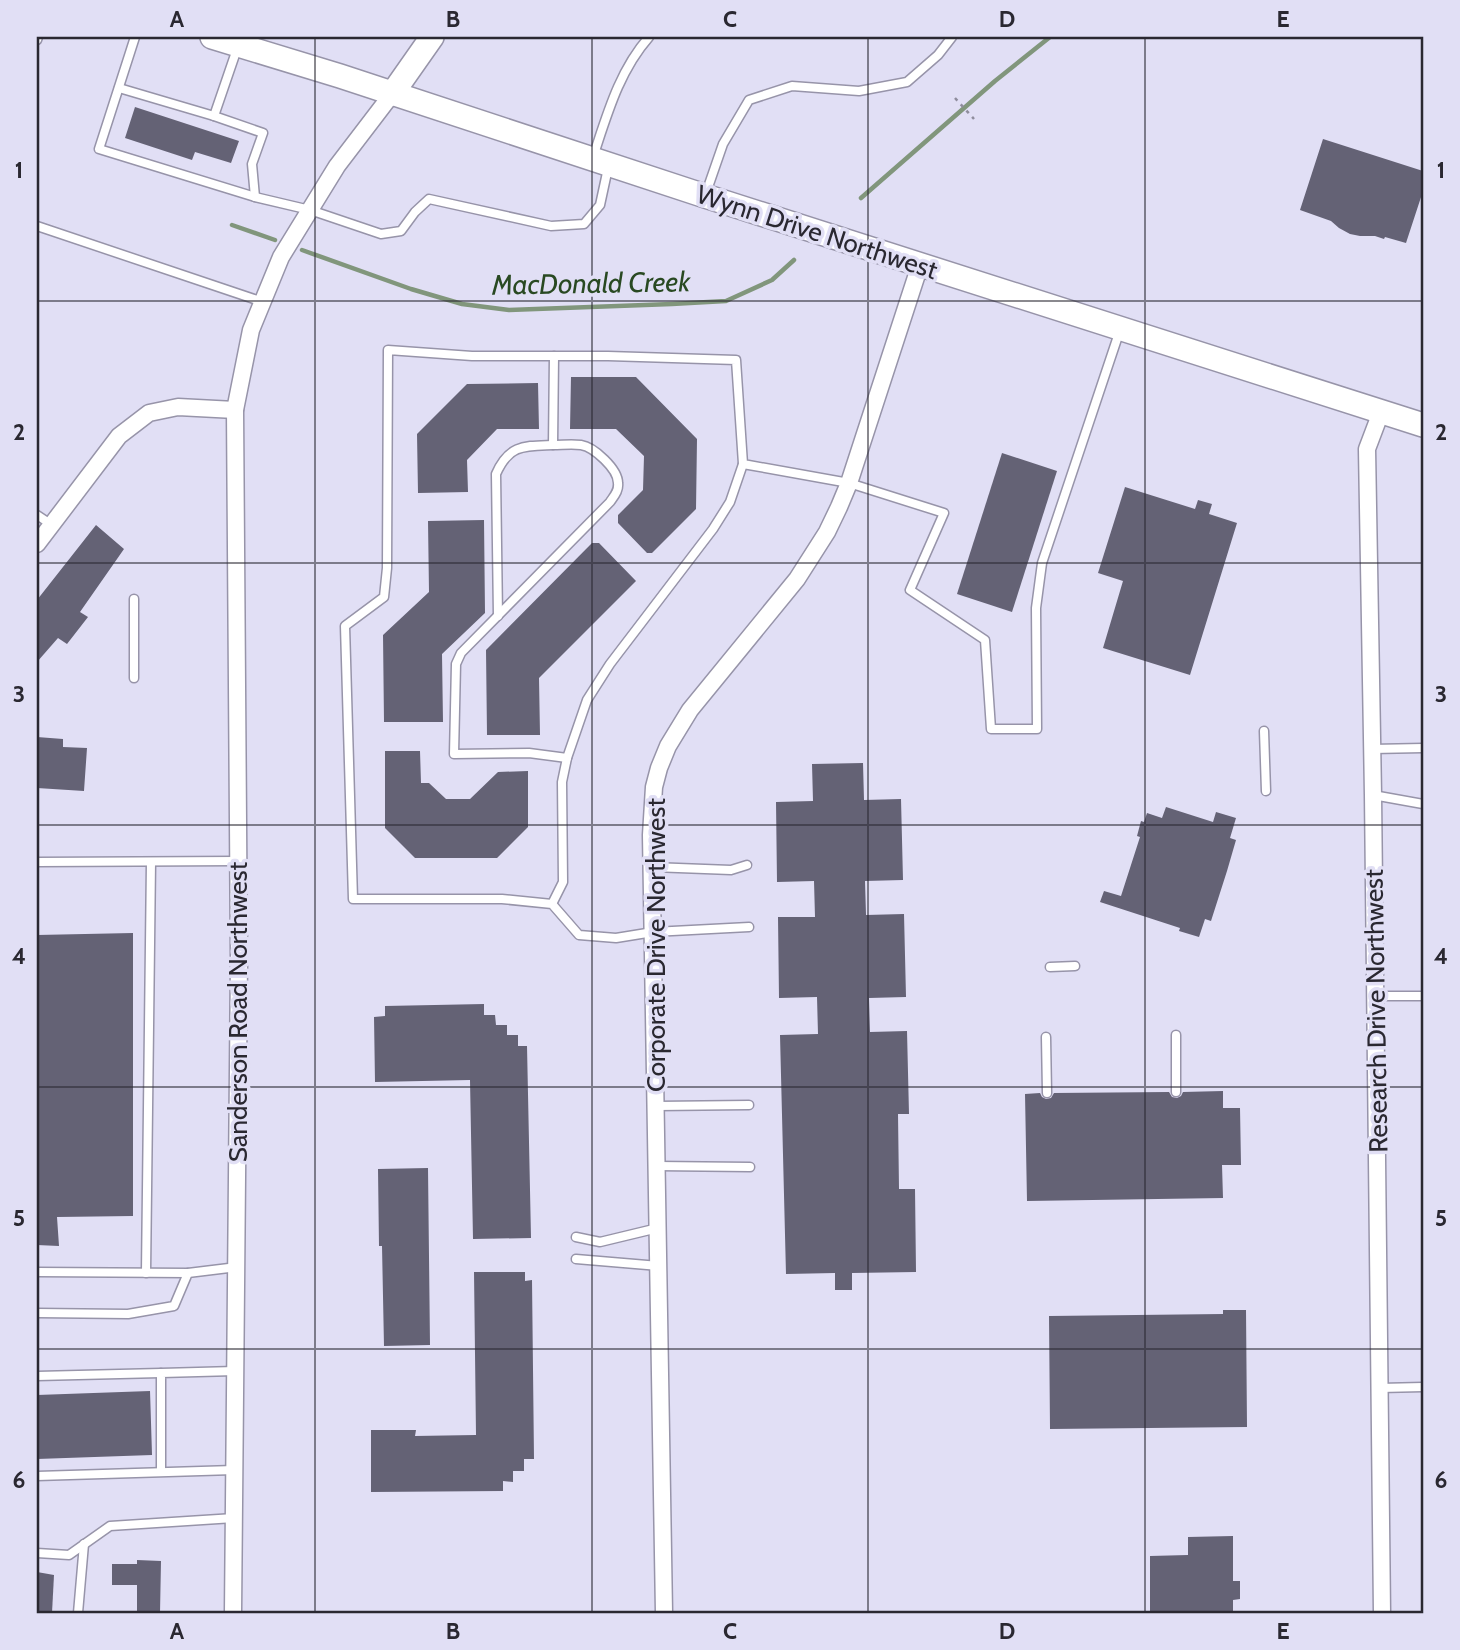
<svg xmlns="http://www.w3.org/2000/svg" width="1460" height="1650" font-family="Cabin,sans-serif">
	<rect width="100%" height="100%" fill="#e1dff5"/>
	<g fill="none" stroke-linecap="round" stroke-linejoin="round">
		<g stroke="#81967c" stroke-width="4.5">
			<path d="M861,198L995,81L1050,37"/>
			<path d="M232,225L275,240"/>
			<path d="M302,250L411,289L462,304L509,310L672,304L726,301L772,280L794,260"/>
		</g>
	</g>
	<g fill="#646275">
		<path d="M135,107L239,141L231,163L195,152L192,160L125,138Z"/>
		<path d="M1323,139L1423,171V191L1406,243L1385,237L1384,239L1375,236H1360L1350,234L1339,228L1331,221L1300,210Z"/>
		<path d="M571,377H636L697,439L696,509L652,553H647L618,523V515L643,490L644,456L616,429H570Z"/>
		<path d="M538,383L539,429H497L467,460L468,492L418,493L417,434L467,384Z"/>
		<path d="M1002,453L1057,471L1012,612L957,594Z"/>
		<path d="M1125,487L1195,509L1198,500L1212,504L1209,514L1237,523L1190,675L1103,648L1123,581L1098,573Z"/>
		<path d="M484,520L485,613L442,654L443,722H384L383,635L429,592L428,521Z"/>
		<path d="M96,525L124,549L80,612L88,617L67,644L58,638L37,662V600Z"/>
		<path d="M592,543H599L636,581L539,678L540,735H487L486,650Z"/>
		<path d="M37,737L63,739V747L87,748L84,791L37,788Z"/>
		<path d="M385,751H420L421,783H429L446,799H470L498,772L528,771V827L497,858H415L385,828Z"/>
		<path d="M863,763L864,800L901,799L903,880L865,881L866,915L904,914L906,997L869,998L870,1032L907,1031L909,1114H898L899,1189H915L916,1272L852,1273V1290H835V1273L786,1274L780,1035L818,1034L817,997L779,998L778,917H815L814,881L777,882L776,802L813,801L812,764Z"/>
		<path d="M1166,807L1213,822L1216,812L1236,818L1230,838L1236,840L1227,871L1211,921L1205,919L1199,937L1179,931L1180,928L1100,902L1104,891L1121,896L1140,837L1137,836L1141,821L1144,822L1147,813L1162,818Z"/>
		<path d="M133,933V1216L57,1217L59,1246L37,1245V935Z"/>
		<path d="M484,1004V1015H495L496,1025H507V1035H518V1046H527L531,1238L473,1239L470,1080L375,1082L374,1017L385,1016V1006Z"/>
		<path d="M1223,1091V1108H1240L1241,1165H1222L1223,1198L1027,1201L1025,1094L1040,1093L1042,1097L1046,1099L1051,1098L1054,1093L1169,1092L1172,1097L1177,1098L1181,1096L1183,1092Z"/>
		<path d="M428,1168L430,1345L384,1346L382,1246H379L378,1169Z"/>
		<path d="M474,1272H525V1281L532,1280L534,1459H524V1471H513V1482L503,1481V1491L371,1492V1430H416L415,1436L476,1435Z"/>
		<path d="M1223,1310H1246L1247,1427L1050,1429L1049,1316L1223,1314Z"/>
		<path d="M150,1391L152,1455L37,1459V1395Z"/>
		<path d="M1233,1536V1581H1240V1599L1233,1600V1613H1150V1556L1188,1555V1537Z"/>
		<path d="M137,1560L161,1561L160,1613H137V1585H112V1564H137Z"/>
		<path d="M37,1572L54,1575L52,1613H37Z"/>
	</g>
	<g fill="none" stroke-linecap="round" stroke-linejoin="round">
		<defs>
			<g id="lane">
				<path d="M135,37L99,149L255,197L310,210L381,234L401,231L415,212L429,199L551,226L584,224L600,205L608,168"/>
				<path d="M37,40L38,37"/>
				<path d="M119,88L214,116L263,133L252,164L255,197"/>
				<path d="M214,116L238,46"/>
				<path d="M593,157C607,115 619,71 649,37"/>
				<path d="M706,193L723,144L749,100L792,86L859,91L907,82L938,55L952,37"/>
				<path d="M37,226L263,302"/>
				<path d="M554,356L553,445C562,445 572,444 581,445C594,447 618,469 618,483C619,491 614,496 610,502L461,653L456,664L454,754L529,753L567,758"/>
				<path d="M37,515L52,525"/>
				<path d="M498,616L496,474C509,444 525,446 553,445"/>
				<path d="M134,678V599"/>
				<path d="M1264,731L1266,791"/>
				<path d="M1372,749L1423,748"/>
				<path d="M1373,795L1423,804"/>
				<path d="M37,862L238,861"/>
				<path d="M652,867L731,870L747,865"/>
				<path d="M552,904L563,882L562,782L567,758L587,700L610,664L713,529L730,502L743,464"/>
				<path d="M749,927L653,932L616,938L579,935L552,904L502,899H353L345,626L384,597L387,568L388,350L472,356H608L736,360L743,464L849,483L944,513L910,590L985,640L991,729H1037L1036,608L1042,563L1120,330"/>
				<path d="M1050,967L1075,966"/>
				<path d="M1375,996H1423"/>
				<path d="M1176,1035V1092"/>
				<path d="M1046,1037L1047,1093"/>
				<path d="M657,1106L749,1105"/>
				<path d="M657,1166L750,1167"/>
				<path d="M576,1237L600,1242L658,1228"/>
				<path d="M576,1259L659,1266"/>
				<path d="M37,1272L188,1273"/>
				<path d="M146,1273L151,862"/>
				<path d="M37,1313L128,1314L174,1306L188,1273L237,1267"/>
				<path d="M37,1376L161,1373"/>
				<path d="M1380,1388L1423,1387"/>
				<path d="M161,1471V1373L235,1371"/>
				<path d="M37,1476L234,1470"/>
				<path d="M37,1553L69,1555L110,1526L234,1518"/>
				<path d="M78,1613L84,1544"/>
			</g>
			<g id="street">
				<path d="M1381,412L1367,449L1373,795L1382,1613"/>
				<path d="M37,544L119,436L149,413L178,407L235,410"/>
				<path d="M233,1613L239,960L235,410L251,330L281,257L337,166L392,94"/>
				<path d="M664,1613L651,835L654,787L659,768L668,746L690,710L797,579L827,532L839,507L849,483L920,265"/>
			</g>
			<g id="secondary">
				<path d="M212,37L340,76L705,196L1423,425"/>
				<path d="M392,94L432,37"/>
			</g>
		</defs>
		<use href="#lane" stroke="#9794a9" stroke-width="11"/>
		<use href="#street" stroke="#9794a9" stroke-width="19"/>
		<use href="#secondary" stroke="#9794a9" stroke-width="26"/>
		<path stroke="#8f8d9d" stroke-width="2.5" stroke-dasharray="3.5 5" stroke-linecap="butt" d="M955,98L974,119"/>
		<use href="#lane" stroke="#fff" stroke-width="8"/>
		<use href="#street" stroke="#fff" stroke-width="16"/>
		<use href="#secondary" stroke="#fff" stroke-width="23"/>
	</g>
	<path fill="none" stroke="#2a2831" stroke-width="2" stroke-opacity="0.55" d="M315,37V1613M592,37V1613M868,37V1613M1145,37V1613M37,301H1423M37,563H1423M37,825H1423M37,1087H1423M37,1349H1423"/>
	<g text-anchor="middle" stroke-width="7" stroke-linejoin="round" paint-order="stroke">
		<g font-size="26" fill="#2a2831" stroke="#e1dff5">
			<text transform="translate(817 232) rotate(18)" y="9">Wynn Drive Northwest</text>
			<text transform="translate(656 945) rotate(-90)" y="9">Corporate Drive Northwest</text>
			<text transform="translate(1376 1011) rotate(-91)" y="9">Research Drive Northwest</text>
			<text transform="translate(238 1012) rotate(-90)" y="9">Sanderson Road Northwest</text>
		</g>
		<g font-size="28" font-style="italic" fill="#294922" stroke="#e1dff5">
			<text transform="translate(591 283) rotate(-1)" y="10">MacDonald Creek</text>
		</g>
	</g>
	<rect width="1460" height="1650" fill="none" stroke="#e1dff5" stroke-width="77"/>
	<rect x="38" y="38" width="1384" height="1574" fill="none" stroke="#2a2831" stroke-width="2.5"/>
	<g font-size="23" text-anchor="middle" font-weight="bold" fill="#2a2831">
		<text x="177" y="27">A</text>
		<text x="453" y="27">B</text>
		<text x="730" y="27">C</text>
		<text x="1007" y="27">D</text>
		<text x="1283" y="27">E</text>
		<text x="19" y="178">1</text>
		<text x="1441" y="178">1</text>
		<text x="19" y="440">2</text>
		<text x="1441" y="440">2</text>
		<text x="19" y="702">3</text>
		<text x="1441" y="702">3</text>
		<text x="19" y="964">4</text>
		<text x="1441" y="964">4</text>
		<text x="19" y="1226">5</text>
		<text x="1441" y="1226">5</text>
		<text x="19" y="1488">6</text>
		<text x="1441" y="1488">6</text>
		<text x="177" y="1639">A</text>
		<text x="453" y="1639">B</text>
		<text x="730" y="1639">C</text>
		<text x="1007" y="1639">D</text>
		<text x="1283" y="1639">E</text>
	</g>
</svg>
